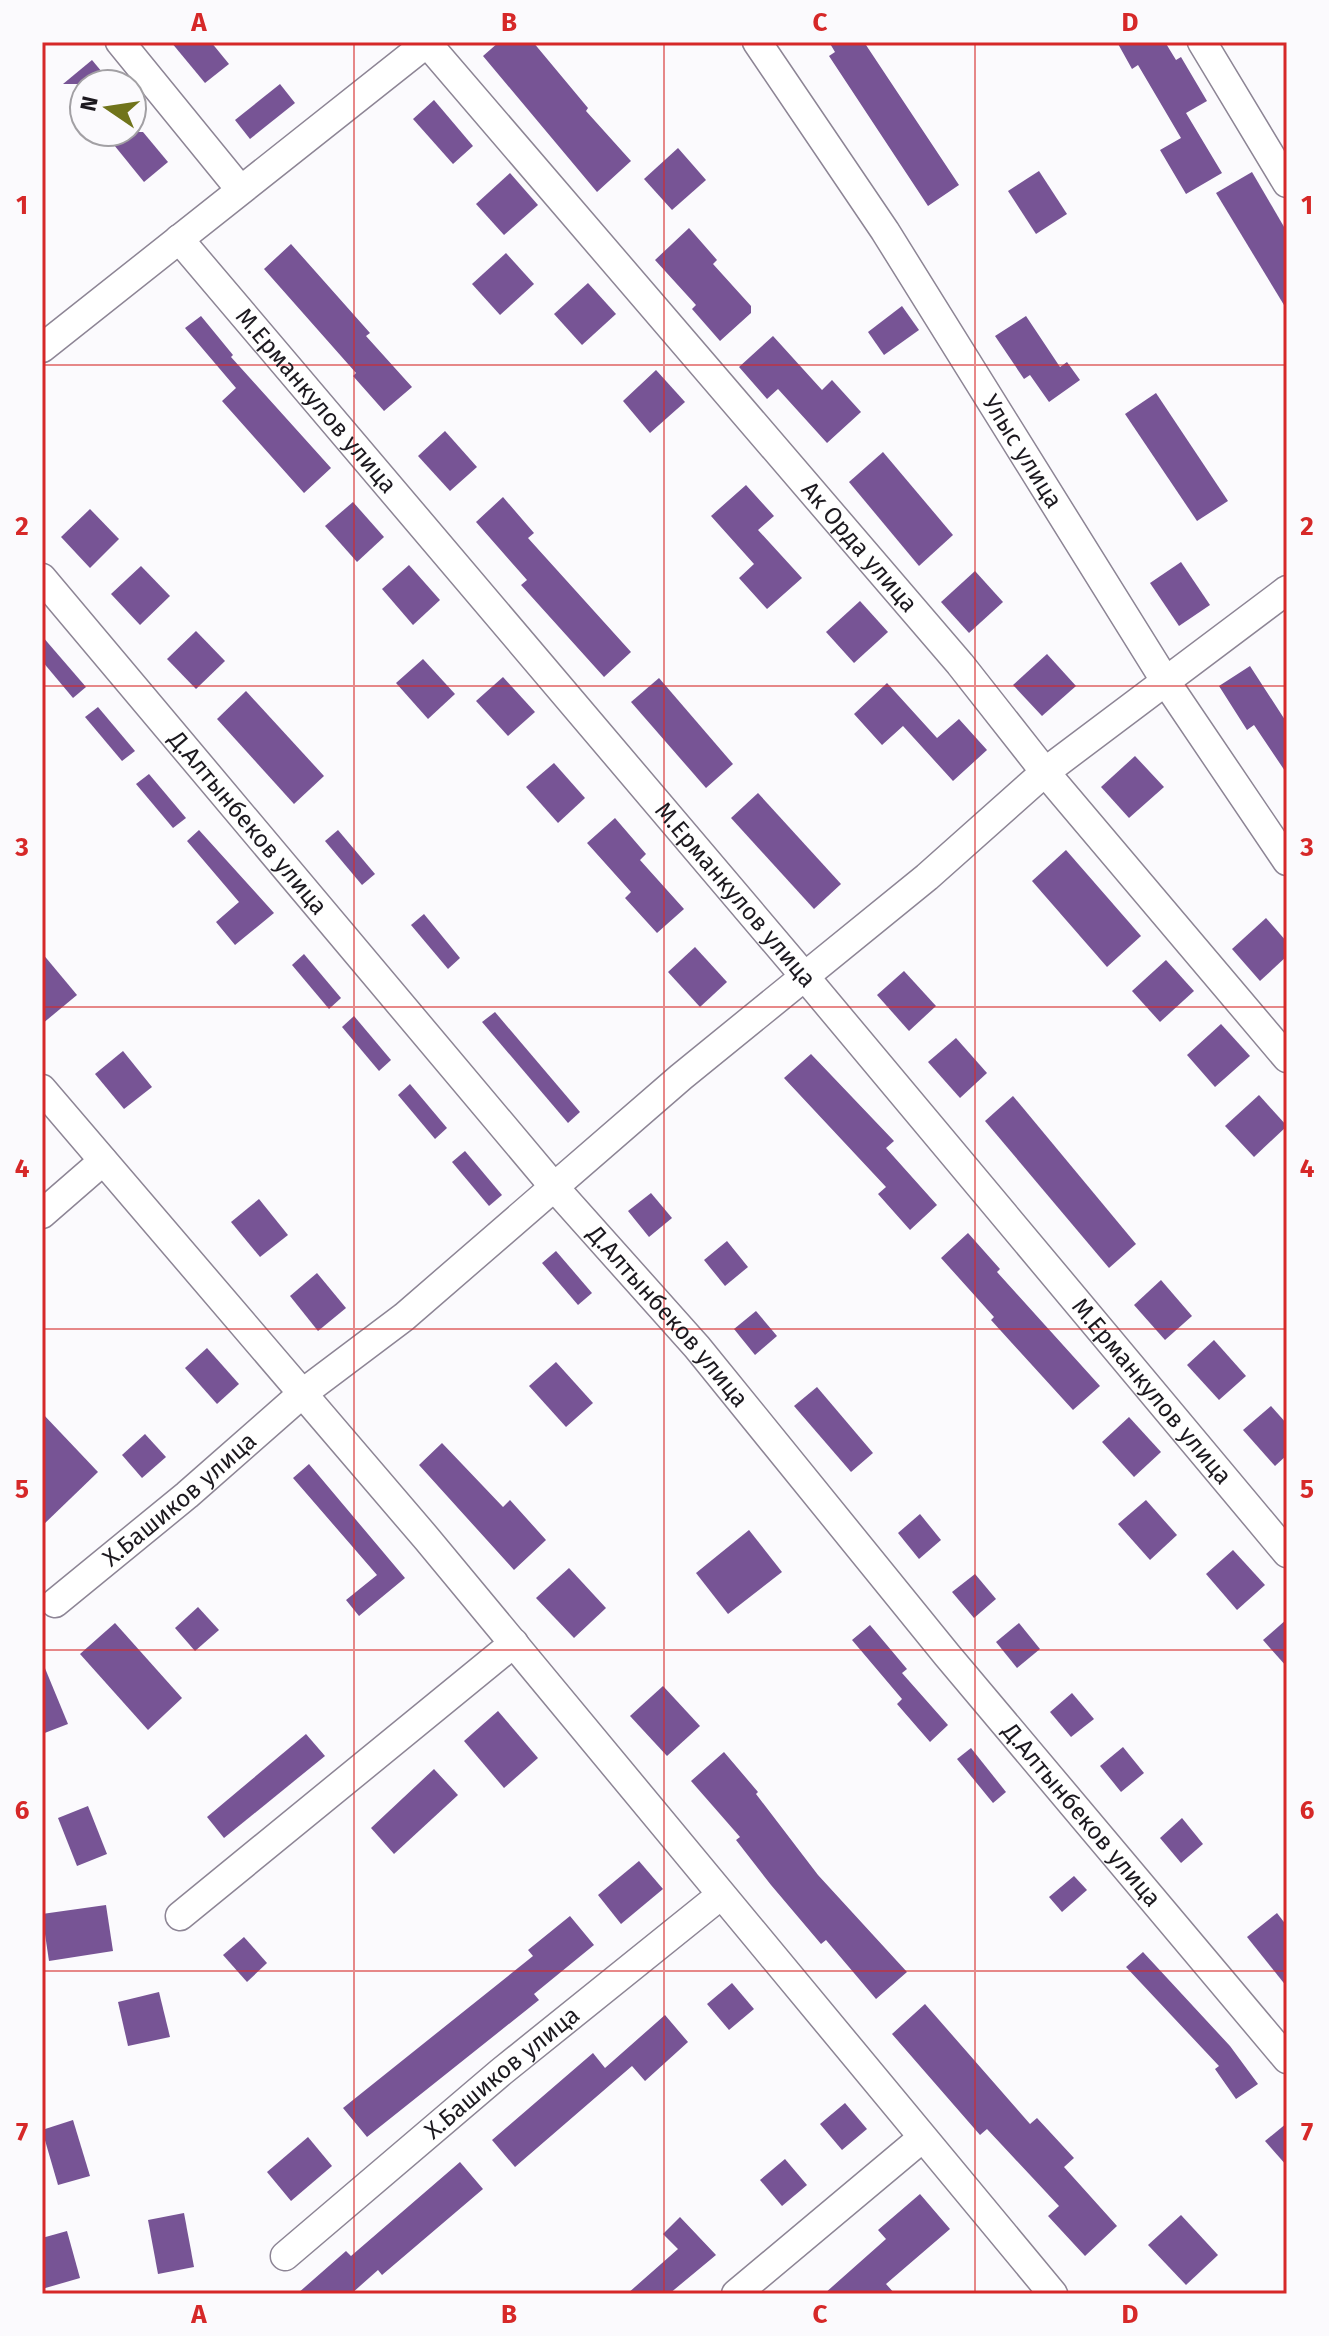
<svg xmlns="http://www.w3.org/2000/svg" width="1329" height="2336" font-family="'Fira Sans',sans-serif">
	<rect width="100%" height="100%" fill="#fbfafd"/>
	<g fill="#775495">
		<path d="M171,42H211L229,64L205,83Z"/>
		<path d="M499,42H533L588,108L586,111L631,161L597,192L483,56Z"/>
		<path d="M829,42H864L959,185L928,206L829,56L835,52Z"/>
		<path d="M1117,42H1165L1176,60L1181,57L1207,101L1186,113L1222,173L1186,194L1160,150L1181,138L1138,65L1132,69Z"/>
		<path d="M92,60L112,84H63Z"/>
		<path d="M280,84L295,103L250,139L235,120Z"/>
		<path d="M434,100L473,146L453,164L413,119Z"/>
		<path d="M121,132H143L168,162L144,182L114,145V138Z"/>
		<path d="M678,148L706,180L672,210L644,179Z"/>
		<path d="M1039,171L1067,214L1036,234L1008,191Z"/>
		<path d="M1252,172L1287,232V310L1216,193Z"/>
		<path d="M510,173L538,205L504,235L476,204Z"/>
		<path d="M689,228L717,260L713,264L751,306V313L720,341L692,309L696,305L655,260Z"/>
		<path d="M291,244L370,333L366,336L412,387L384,411L353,376L356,373L264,269Z"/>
		<path d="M506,253L534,284L500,315L472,284Z"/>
		<path d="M588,283L616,314L582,345L554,314Z"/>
		<path d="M902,306L919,330L884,355L868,332Z"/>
		<path d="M201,316L233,355L231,357L331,468L304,493L222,401L236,388L185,328Z"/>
		<path d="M1026,316L1060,367L1067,362L1080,380L1049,402L1030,375L1024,379L995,336Z"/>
		<path d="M773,336L822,390L832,380L861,412L827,443L778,389L767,399L739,367Z"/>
		<path d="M656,370L685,402L650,433L623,401Z"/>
		<path d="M1156,393L1228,501L1197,521L1125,414Z"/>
		<path d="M445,431L477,467L450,491L418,456Z"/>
		<path d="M883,452L953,535L919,566L849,482Z"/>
		<path d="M746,485L774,516L758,530L802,578L767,609L739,578L754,564L711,516Z"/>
		<path d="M503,497L534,533L528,538L631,652L604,677L521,585L527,580L476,522Z"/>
		<path d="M353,502L384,537L357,562L325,526Z"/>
		<path d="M90,509L119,539L90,568L61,537Z"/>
		<path d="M1181,562L1210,605L1179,626L1150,583Z"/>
		<path d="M409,565L440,600L413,625L382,589Z"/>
		<path d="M141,566L170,596L140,625L111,594Z"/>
		<path d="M975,571L1003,602L969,633L941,602Z"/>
		<path d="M860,601L888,632L854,663L826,632Z"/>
		<path d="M196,631L225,661L196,689L167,659Z"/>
		<path d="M42,636L86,687L73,698L42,661Z"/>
		<path d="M1047,654L1076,686L1042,716L1013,685Z"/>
		<path d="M423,659L455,694L428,719L396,683Z"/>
		<path d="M1250,666L1287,723V774L1254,725L1247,730L1219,686Z"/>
		<path d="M503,677L535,712L508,736L476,701Z"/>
		<path d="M659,678L733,764L706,788L631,702Z"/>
		<path d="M887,683L937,738L959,719L987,750L953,781L903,726L882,745L854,714Z"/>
		<path d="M246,691L324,776L294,804L217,719Z"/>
		<path d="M98,707L135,751L122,761L85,717Z"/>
		<path d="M1135,756L1164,787L1129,818L1101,787Z"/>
		<path d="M554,763L585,798L558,823L526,787Z"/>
		<path d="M149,774L186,818L173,828L136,784Z"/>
		<path d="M758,793L841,884L814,909L731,818Z"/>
		<path d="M615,818L646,854L640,860L684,909L657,933L625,898L631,892L587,843Z"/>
		<path d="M199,830L274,913L235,945L216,922L239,902L187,841Z"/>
		<path d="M338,830L375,874L362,885L325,841Z"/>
		<path d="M1066,850L1141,936L1107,967L1032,881Z"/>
		<path d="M424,914L460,958L448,969L411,925Z"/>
		<path d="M1266,918L1287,942V956L1260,981L1232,949Z"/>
		<path d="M695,947L727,982L700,1007L668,972Z"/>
		<path d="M42,953L77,995L42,1024Z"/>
		<path d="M304,954L341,998L329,1009L292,965Z"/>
		<path d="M1166,960L1194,991L1160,1022L1132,991Z"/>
		<path d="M904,971L936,1006L909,1031L877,995Z"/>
		<path d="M495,1012L580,1112L568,1123L482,1022Z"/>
		<path d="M354,1016L391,1060L379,1071L342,1027Z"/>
		<path d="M1221,1024L1250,1056L1215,1087L1187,1055Z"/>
		<path d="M956,1038L987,1073L960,1098L928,1062Z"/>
		<path d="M123,1051L152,1087L124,1109L95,1074Z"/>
		<path d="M811,1054L894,1141L886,1148L937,1205L910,1230L878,1194L886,1187L784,1078Z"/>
		<path d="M410,1084L447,1128L435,1139L398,1095Z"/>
		<path d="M1259,1095L1287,1126L1254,1157L1225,1126Z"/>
		<path d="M1013,1096L1136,1244L1109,1268L985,1121Z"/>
		<path d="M465,1151L502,1195L489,1206L452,1162Z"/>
		<path d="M651,1193L672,1218L649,1237L628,1211Z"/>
		<path d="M259,1199L288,1235L260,1257L231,1222Z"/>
		<path d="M968,1233L1000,1269L997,1272L1100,1386L1073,1410L991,1320L994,1317L941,1258Z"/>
		<path d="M727,1241L748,1267L725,1286L704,1260Z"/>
		<path d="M556,1251L592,1293L578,1305L542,1263Z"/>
		<path d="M317,1273L346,1308L318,1331L290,1296Z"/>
		<path d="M1161,1280L1192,1316L1165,1340L1134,1305Z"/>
		<path d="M756,1311L777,1336L755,1355L734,1329Z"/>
		<path d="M1214,1340L1246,1376L1219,1400L1187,1365Z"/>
		<path d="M207,1348L239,1384L217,1404L185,1368Z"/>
		<path d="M556,1362L593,1403L566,1427L529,1386Z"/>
		<path d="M817,1387L873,1453L851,1472L794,1406Z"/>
		<path d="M1271,1406L1287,1424V1455L1275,1466L1243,1430Z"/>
		<path d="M42,1413L98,1472L42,1526Z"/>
		<path d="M1129,1417L1161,1452L1134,1477L1102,1442Z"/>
		<path d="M145,1434L166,1457L142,1478L122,1455Z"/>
		<path d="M442,1443L503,1507L510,1500L546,1540L514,1570L419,1465Z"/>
		<path d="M309,1464L405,1578L359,1616L346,1600L377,1575L293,1478Z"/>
		<path d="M1146,1500L1177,1535L1150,1560L1118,1524Z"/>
		<path d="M920,1514L941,1540L919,1559L898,1533Z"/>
		<path d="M749,1530L782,1572L728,1614L696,1573Z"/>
		<path d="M1233,1550L1265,1585L1237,1610L1206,1574Z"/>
		<path d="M569,1568L606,1608L574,1638L536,1598Z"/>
		<path d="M975,1574L996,1599L974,1618L952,1592Z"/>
		<path d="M198,1607L219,1630L195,1651L175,1628Z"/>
		<path d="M1287,1619V1667L1263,1640Z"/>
		<path d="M115,1623L182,1698L148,1730L80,1654Z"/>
		<path d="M1019,1623L1040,1649L1017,1668L996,1642Z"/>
		<path d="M870,1625L907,1669L902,1673L948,1725L930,1742L897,1704L902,1699L852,1640Z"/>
		<path d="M42,1661L68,1724L42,1734Z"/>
		<path d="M663,1686L700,1726L667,1756L630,1716Z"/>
		<path d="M1072,1693L1094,1719L1071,1737L1050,1712Z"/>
		<path d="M498,1711L538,1758L504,1788L464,1741Z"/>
		<path d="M306,1734L325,1756L224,1838L207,1817Z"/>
		<path d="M1123,1747L1144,1773L1121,1792L1100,1766Z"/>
		<path d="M971,1748L1006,1792L993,1803L957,1759Z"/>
		<path d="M724,1752L758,1792L756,1794L818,1875L907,1972L876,1999L826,1940L821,1944L771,1885L736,1840L740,1837L691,1781Z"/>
		<path d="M434,1769L458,1795L394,1854L371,1828Z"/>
		<path d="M88,1806L107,1854L77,1866L58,1818Z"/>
		<path d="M1182,1818L1203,1844L1181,1863L1160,1838Z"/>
		<path d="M639,1861L663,1889L621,1924L598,1895Z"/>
		<path d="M1074,1876L1087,1890L1062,1912L1049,1897Z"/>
		<path d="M106,1905L113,1951L49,1961L42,1914Z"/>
		<path d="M1277,1913L1287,1926V1987L1247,1937Z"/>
		<path d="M570,1916L594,1945L534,1994L539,2000L367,2137L343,2108L533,1956L528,1950Z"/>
		<path d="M244,1937L267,1963L247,1982L223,1955Z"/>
		<path d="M1143,1952L1230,2046L1258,2084L1236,2099L1215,2069L1219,2066L1126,1967Z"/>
		<path d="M732,1983L754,2009L729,2030L707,2004Z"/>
		<path d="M159,1992L170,2037L128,2046L118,2002Z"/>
		<path d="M925,2004L1030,2124L1037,2118L1074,2158L1064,2167L1117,2226L1085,2256L1048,2216L1059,2206L987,2129L980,2135L892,2034Z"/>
		<path d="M665,2015L688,2042L645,2081L632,2066L515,2167L492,2140L593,2053L605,2068Z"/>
		<path d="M845,2103L867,2129L842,2150L820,2124Z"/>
		<path d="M73,2120L90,2176L58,2185L42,2130Z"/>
		<path d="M1287,2123V2166L1265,2141Z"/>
		<path d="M308,2137L332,2166L291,2201L267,2172Z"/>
		<path d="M785,2159L807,2185L782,2206L760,2180Z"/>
		<path d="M460,2162L483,2189L382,2275L378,2270L351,2294H297L346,2251L351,2256Z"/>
		<path d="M920,2194L950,2229L886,2284L895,2294H824L886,2239L878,2230Z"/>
		<path d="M184,2213L194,2267L158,2274L148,2220Z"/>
		<path d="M1181,2215L1218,2255L1186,2285L1148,2245Z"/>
		<path d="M680,2217L716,2255L669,2294H627L678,2249L663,2234Z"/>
		<path d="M67,2231L80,2278L42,2289V2238Z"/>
	</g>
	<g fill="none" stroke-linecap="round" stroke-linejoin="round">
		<defs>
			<g id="minor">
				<path d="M120,42L239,188"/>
				<path id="s1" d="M757,42L885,231L1166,682L1287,861"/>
				<path d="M1202,42L1287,183"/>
				<path id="s2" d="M427,43L960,664L1045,772L1287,1058"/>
				<path id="s3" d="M179,239L806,978L1287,1553"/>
				<path d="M42,348L428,42"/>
				<path id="s4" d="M42,578L555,1188L697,1347L947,1655L1287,2059"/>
				<path d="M42,1089L427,1539L1053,2294"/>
				<path d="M42,1214L103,1161"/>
				<path id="s5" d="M55,1603L187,1495L303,1393L404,1317L681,1077L927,877L1045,772L1287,590"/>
				<path d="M180,1916L514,1643"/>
				<path id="s6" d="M285,2256L501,2072L721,1895"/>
				<path d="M736,2294L921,2139"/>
			</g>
		</defs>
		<use href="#minor" stroke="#8d8595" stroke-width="31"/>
		<use href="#minor" stroke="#fff" stroke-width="28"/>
	</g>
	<path fill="none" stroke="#d62828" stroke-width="2" stroke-opacity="0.55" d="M354,42V2294M664,42V2294M975,42V2294M42,365H1287M42,686H1287M42,1007H1287M42,1329H1287M42,1650H1287M42,1971H1287"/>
	<g text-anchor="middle" stroke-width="8" stroke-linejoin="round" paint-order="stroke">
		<g font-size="24" fill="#1c191f" stroke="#fbfafd">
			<text dy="8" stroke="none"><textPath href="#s3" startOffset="212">М.Ерманкулов улица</textPath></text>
			<text dy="8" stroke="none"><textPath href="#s1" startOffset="488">Улыс улица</textPath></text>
			<text dy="8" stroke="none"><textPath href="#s2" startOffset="664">Ак Орда улица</textPath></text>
			<text dy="8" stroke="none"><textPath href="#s4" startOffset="320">Д.Алтынбеков улица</textPath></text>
			<text dy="8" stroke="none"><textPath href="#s3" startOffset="860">М.Ерманкулов улица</textPath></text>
			<text dy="8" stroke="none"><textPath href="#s4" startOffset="968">Д.Алтынбеков улица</textPath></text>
			<text dy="8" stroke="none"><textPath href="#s3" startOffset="1508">М.Ерманкулов улица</textPath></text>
			<text dy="8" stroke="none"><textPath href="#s5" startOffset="162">Х.Башиков улица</textPath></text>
			<text dy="8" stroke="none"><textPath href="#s4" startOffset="1616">Д.Алтынбеков улица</textPath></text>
			<text dy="8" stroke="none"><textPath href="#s6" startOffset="284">Х.Башиков улица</textPath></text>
		</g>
	</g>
	<rect width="1329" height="2336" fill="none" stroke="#fbfafd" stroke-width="88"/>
	<g transform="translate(108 108) rotate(283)"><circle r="38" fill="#fbfafd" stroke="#a2a0a4" stroke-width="2"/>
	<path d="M0-6L14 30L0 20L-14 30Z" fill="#70741b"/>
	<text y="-12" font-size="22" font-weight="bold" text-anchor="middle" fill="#1c191f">N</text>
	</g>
	<rect x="44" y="44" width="1241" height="2248" fill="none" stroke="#d62828" stroke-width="3"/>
	<g font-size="26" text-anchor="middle" font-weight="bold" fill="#d62828">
		<text x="199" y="31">A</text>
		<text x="509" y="31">B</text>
		<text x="820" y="31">C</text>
		<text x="1130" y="31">D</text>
		<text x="22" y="214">1</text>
		<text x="1307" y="214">1</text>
		<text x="22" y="535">2</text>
		<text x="1307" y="535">2</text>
		<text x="22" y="856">3</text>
		<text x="1307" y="856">3</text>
		<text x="22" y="1177">4</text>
		<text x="1307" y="1177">4</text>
		<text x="22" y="1498">5</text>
		<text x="1307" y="1498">5</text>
		<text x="22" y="1819">6</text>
		<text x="1307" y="1819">6</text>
		<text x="22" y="2141">7</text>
		<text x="1307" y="2141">7</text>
		<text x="199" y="2323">A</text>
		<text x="509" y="2323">B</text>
		<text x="820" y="2323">C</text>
		<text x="1130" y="2323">D</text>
	</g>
</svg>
